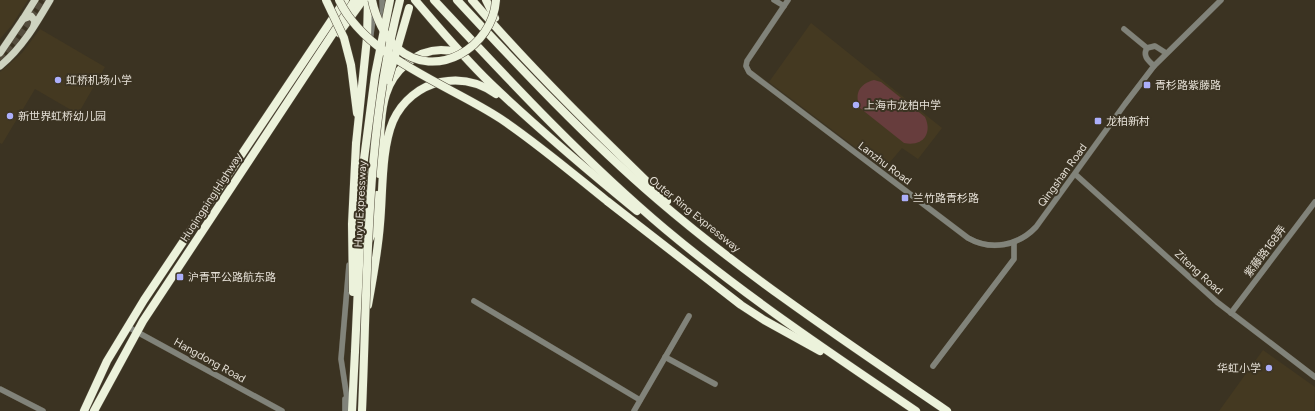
<svg xmlns="http://www.w3.org/2000/svg" width="1315" height="411" font-family="Figtree,'Noto Sans SC',sans-serif">
	<rect width="100%" height="100%" fill="#3b3322"/>
	<g fill="#443921">
		<path d="M0,0H28L12,25L0,39Z"/>
		<path d="M811,23L942,128L918,159L902,148L884,169L769,82Z"/>
		<path d="M40,29L105,67L78,114L35,89L2,144L0,143V72L22,53Z"/>
		<path d="M1263,350L1315,387L1314,411H1219Z"/>
	</g>
	<path fill="#673d3d" d="M874,80L881,82L925,117C933,134 922,147 904,143L860,108C854,94 859,84 874,80Z"/>
	<g fill="none" stroke-linecap="round" stroke-linejoin="round">
		<path stroke="#544d3d" stroke-width="7" stroke-dasharray="7 3.5" stroke-linecap="butt" d="M0,60L15,42L44,0"/>
		<defs>
			<g id="minor">
				<path d="M382,0L383,24"/>
				<path d="M774,0L784,6"/>
				<path d="M788,0L747,61L746,66L749,72L968,238C991,251 1018,246 1036,227L1125,104L1154,66L1221,0"/>
				<path d="M1124,29L1147,48"/>
				<path d="M370,41L374,12"/>
				<path d="M1154,66C1149,61 1142,56 1147,48L1155,46L1166,53"/>
				<path d="M371,145L375,102"/>
				<path d="M1075,174L1217,302L1315,377"/>
				<path d="M349,265L341,359L349,411"/>
				<path d="M474,301L640,400"/>
				<path d="M1231,313L1315,202"/>
				<path d="M128,327L282,411"/>
				<path d="M361,341V316"/>
				<path d="M665,357L715,384"/>
				<path d="M933,366L1014,259V242"/>
				<path d="M0,389L43,411"/>
				<path d="M345,411V399"/>
				<path d="M634,411L689,316"/>
			</g>
			<g id="major">
				<path d="M23,19L35,0"/>
				<path d="M0,53L23,19L31,16L35,21L34,25"/>
				<path d="M0,66C22,48 36,24 50,0"/>
			</g>
			<g id="highway">
				<path d="M415,0C439,28 463,57 490,83C537,128 587,170 637,211"/>
				<path d="M434,0C508,79 582,159 665,229C744,295 830,353 916,411"/>
				<path d="M457,0C521,69 586,138 658,200C749,278 849,344 947,411"/>
				<path d="M472,0C533,71 600,136 667,201"/>
				<path d="M486,0L495,18"/>
				<path d="M339,33L363,0"/>
				<path d="M351,65L357,113"/>
				<path d="M356,144L367,38L368,0"/>
				<path d="M379,174C380,151 379,115 386,94C393,71 416,50 441,50C447,50 453,51 459,52"/>
				<path d="M607,201L741,305L764,320L820,351"/>
				<path d="M369,240L374,230L377,195"/>
				<path d="M368,305C373,278 378,251 380,224C383,192 381,150 393,121C402,101 420,86 441,82C461,78 479,82 496,94"/>
				<path d="M84,411L107,361L144,300L345,0"/>
				<path d="M94,411L143,321L355,0"/>
				<path d="M352,411L355,351"/>
			</g>
		</defs>
		<use href="#minor" stroke="#564f3f" stroke-width="6"/>
		<use href="#major" stroke="#564f3f" stroke-width="8"/>
		<use href="#highway" stroke="#564f3f" stroke-width="9"/>
		<use href="#minor" stroke="#81837a" stroke-width="5.5"/>
		<use href="#major" stroke="#ced3c0" stroke-width="7"/>
		<use href="#highway" stroke="#ecf2db" stroke-width="8"/>
		<defs>
			<g id="highway-bridge">
				<path d="M326,0L344,38L351,65"/>
				<path d="M339,0C366,58 450,85 501,119C538,144 572,173 607,201"/>
				<path d="M372,0C375,16 385,37 397,48C436,82 493,47 496,0"/>
				<path d="M388,80L409,8"/>
				<path d="M353,292L352,224L356,144"/>
				<path d="M355,351L364,159L375,75L390,0"/>
				<path d="M362,411C368,274 365,133 400,0"/>
			</g>
		</defs>
		<use href="#highway-bridge" stroke="#564f3f" stroke-width="9" stroke-linecap="butt"/>
		<use href="#highway-bridge" stroke="#ecf2db" stroke-width="8"/>
	</g>
	<g fill="#acaffb" stroke="#3b3322" stroke-width="1.5">
		<circle cx="58" cy="80" r="4"/>
		<rect x="1143" y="81" width="8" height="8" rx="2"/>
		<circle cx="856" cy="105" r="4"/>
		<circle cx="10" cy="116" r="4"/>
		<rect x="1094" y="117" width="8" height="8" rx="2"/>
		<rect x="901" y="194" width="8" height="8" rx="2"/>
		<rect x="176" y="273" width="8" height="8" rx="2"/>
		<circle cx="1269" cy="368" r="4"/>
	</g>
	<g text-anchor="middle" stroke-width="4" stroke-linejoin="round" paint-order="stroke">
		<g font-size="11" fill="#e4dfd5" stroke="#3b3322" text-anchor="start">
			<text x="66" y="84">虹桥机场小学</text>
			<text x="1155" y="89">青杉路紫藤路</text>
			<text x="864" y="109">上海市龙柏中学</text>
			<text x="18" y="120">新世界虹桥幼儿园</text>
			<text x="1106" y="125">龙柏新村</text>
			<text x="913" y="202">兰竹路青杉路</text>
			<text x="188" y="281">沪青平公路航东路</text>
			<text x="1261" y="372" text-anchor="end">华虹小学</text>
		</g>
		<g font-size="11" fill="#e4dfd5" stroke="#3b3322">
			<text transform="translate(885 163) rotate(37)" y="4">Lanzhu Road</text>
			<text transform="translate(1062 175) rotate(-54)" y="4">Qingshan Road</text>
			<text transform="translate(211 197) rotate(-57)" y="4">Huqingping Highway</text>
			<text transform="translate(360 204) rotate(-87)" y="4">Huyu Expressway</text>
			<text transform="translate(695 214) rotate(39)" y="4">Outer Ring Expressway</text>
			<text transform="translate(1265 251) rotate(-53)" y="4">紫藤路168弄</text>
			<text transform="translate(1199 272) rotate(42)" y="4">Ziteng Road</text>
			<text transform="translate(210 360) rotate(29)" y="4">Hangdong Road</text>
		</g>
	</g>
</svg>
